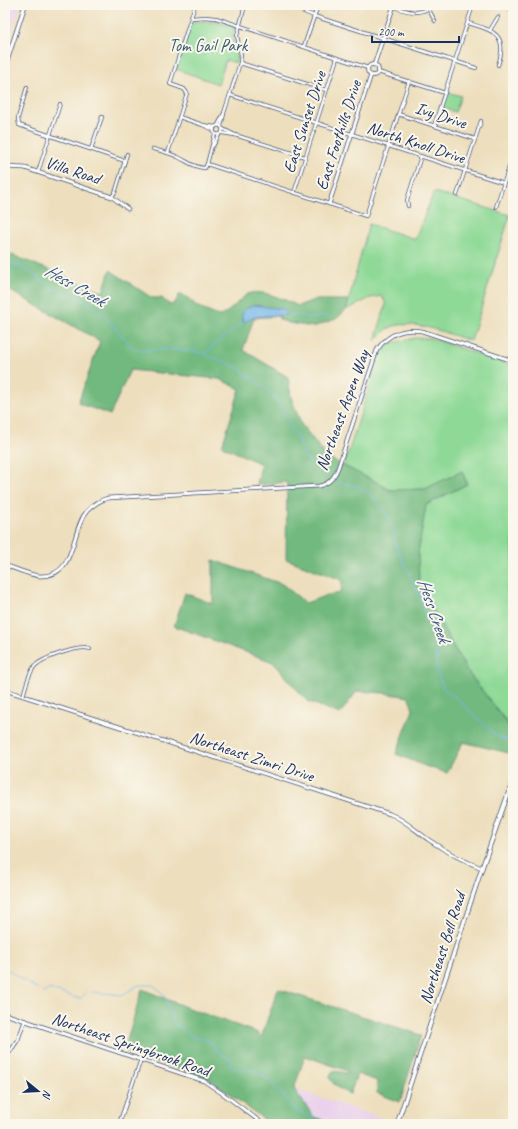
<svg xmlns="http://www.w3.org/2000/svg" width="518" height="1129" font-family="Caveat,sans-serif">
	<rect width="100%" height="100%" fill="#fbf7ec"/>
	<filter id="ink" filterUnits="userSpaceOnUse"><feTurbulence type="fractalNoise" baseFrequency=".025" numOctaves="2"/><feDisplacementMap in="SourceGraphic" scale="8" xChannelSelector="R" yChannelSelector="G"/><feConvolveMatrix kernelMatrix="1 2 1 2 8 2 1 2 1" color-interpolation-filters="sRGB"/></filter>
	<filter id="wash" filterUnits="userSpaceOnUse"><feTurbulence type="fractalNoise" baseFrequency=".012" numOctaves="4" result="noise"/><feDisplacementMap in="SourceGraphic" scale="16" xChannelSelector="R" yChannelSelector="G"/><feGaussianBlur stdDeviation="0.9" result="paint"/><feColorMatrix in="noise" values="0 0 0 0 0 0 0 0 0 0 0 0 0 0 0 0 0 1.4 0 .05"/><feComposite in="paint" operator="in"/></filter>
	<g filter="url(#wash)">
		<rect width="100%" height="100%" fill="#eddfbd"/>
		<g fill="#ead1ec">
			<path d="M5,5H20L5,53Z"/>
			<path d="M294,1089L394,1122V1124H335L314,1117Z"/>
		</g>
		<g fill="#8ed996" stroke="#54847a">
			<path d="M201,21L216,22L234,27L233,37L237,56L236,63L226,60L218,84L176,69V68L190,24Z"/>
			<path d="M447,92L461,96L455,112L442,108Z"/>
			<path d="M434,192L510,215L471,341C450,335 410,317 389,328C384,331 379,337 375,341L386,304L382,296L370,298L346,310L369,224L415,239Z"/>
			<path d="M415,338H430L513,366V705L509,725L467,671L419,584L418,553L426,505L467,484L462,471L425,489L390,490L376,482L344,466L380,353L388,344Z"/>
		</g>
		<g fill="#72b97f" stroke="#46746e">
			<path d="M5,252L103,292L110,270L152,298H162L167,303L171,305L175,303L179,295C187,294 191,302 197,306C204,310 212,314 220,316C230,312 237,302 245,296C256,286 286,300 298,306L314,300H349L346,310L336,319L313,327L289,323L280,320L278,316L254,318L243,350L288,377L291,397L301,424L328,458L376,482L390,490L425,489L462,471L467,484L426,505L418,553L419,584L467,671L509,725L513,705V754L463,742L447,773L425,766L396,754L413,710L409,697L384,693L357,691L340,714L307,701L273,662L174,626L185,593L213,604V560L282,584L306,603L327,595L341,593L342,580L286,559L287,482L257,485L261,464L222,446L240,389L219,379L130,370L110,415L78,403L100,341L5,288Z"/>
			<path d="M142,989L188,1008L258,1033L261,1038L278,989L421,1035L400,1102L377,1093V1081L357,1074L350,1094C341,1091 334,1086 329,1077L334,1071L347,1073L348,1071L305,1056L294,1089L314,1117L335,1124H270L211,1080L124,1051Z"/>
		</g>
		<path fill="#76b6ea" stroke="#4872a4" d="M254,305L282,309L285,311L288,314C277,317 266,315 255,317C250,318 248,322 243,322C239,312 245,308 254,305Z"/>
		<g fill="none" stroke-linecap="round" stroke-linejoin="round">
			<g stroke="#76b6ea" stroke-width="1">
				<path d="M5,262L23,267L52,288L79,298L99,310L133,348L144,351L167,349L192,351L204,354L234,365L273,394L293,430L306,458L328,476"/>
				<path d="M287,314L312,318L328,316"/>
				<path d="M205,353L243,322"/>
				<path d="M338,482L356,486L370,493L386,514L393,529L397,548L419,595L436,643L437,672L444,689L460,701L495,735L513,743"/>
				<path d="M5,968L37,989"/>
				<path d="M41,991L44,993L49,989L80,999L87,992"/>
				<path d="M92,992L122,995L139,985H153L164,994L173,1021"/>
				<path d="M174,1023L196,1039L201,1038L214,1044L216,1051L230,1059V1065L238,1070H252L266,1078L286,1098L296,1111L316,1119L318,1123L322,1124"/>
			</g>
		</g>
	</g>
	<g filter="url(#ink)">
		<g fill="none" stroke-linecap="round" stroke-linejoin="round">
			<defs>
				<g id="minor">
					<path d="M287,5L314,16L476,68"/>
					<path d="M388,5C406,11 419,17 435,5"/>
					<path d="M429,10L435,21"/>
					<path d="M191,18L205,17L216,18L368,68"/>
					<path d="M468,23C492,30 509,34 498,65"/>
					<path d="M490,30L498,17"/>
					<path d="M304,46L318,5"/>
					<path d="M240,63L326,90"/>
					<path d="M378,72L445,93"/>
					<path d="M27,87L18,118L19,125L125,161"/>
					<path d="M230,95L504,183"/>
					<path d="M398,114L475,139"/>
					<path d="M179,117L203,125L214,130"/>
					<path d="M203,125L215,127"/>
					<path d="M218,125L224,113L240,63L241,55L237,36L245,5"/>
					<circle cx="218" cy="130" r="4.5"/>
					<path d="M221,126L224,114"/>
					<path d="M434,126L473,5"/>
					<path d="M223,129L235,135"/>
					<path d="M222,133L235,135L305,157"/>
					<path d="M213,146L219,135"/>
					<path d="M91,149L102,117"/>
					<path d="M153,149C161,151 170,153 178,157C187,161 194,168 205,168L207,164"/>
					<path d="M168,153L187,93L184,89L170,84L195,5"/>
					<path d="M207,164L366,216L409,81"/>
					<path d="M207,164L215,134"/>
					<path d="M38,172L60,104"/>
					<path d="M294,193L337,58"/>
					<path d="M457,195L481,121"/>
					<path d="M112,197L116,190L127,154"/>
					<path d="M408,206L407,200L421,156"/>
					<path d="M496,207L513,155"/>
					<path d="M23,696C26,686 28,675 34,667C41,658 80,645 90,649"/>
					<path d="M5,1059L18,1040L25,1020"/>
					<path d="M119,1124L141,1059"/>
				</g>
				<g id="tertiary">
					<circle cx="373" cy="70" r="5.5"/>
					<path d="M374,65L394,5"/>
					<path d="M5,167L25,168L112,197L128,209"/>
					<path d="M329,204L371,75"/>
					<path d="M5,565C16,569 29,575 40,576C77,577 70,531 87,511C93,505 100,500 108,498L319,486C329,484 334,478 338,468L377,350C388,334 402,328 422,331L513,361"/>
					<path d="M5,690L390,814C405,820 416,831 429,840C445,851 463,861 482,868"/>
					<path d="M5,1014L204,1081L226,1096L263,1124"/>
				</g>
				<g id="secondary">
					<path d="M5,67L25,5"/>
					<path d="M397,1124L482,868L513,780"/>
				</g>
				<path id="primary" d="M510,5L513,12"/>
			</defs>
			<use href="#minor" stroke="#3a496c" stroke-width="4"/>
			<use href="#tertiary" stroke="#3a496c" stroke-width="4.5"/>
			<use href="#secondary" stroke="#3a496c" stroke-width="5"/>
			<use href="#primary" stroke="#3a496c" stroke-width="5.5"/>
			<use href="#minor" stroke="#fff" stroke-width="2.5"/>
			<use href="#tertiary" stroke="#fff" stroke-width="3"/>
			<use href="#secondary" stroke="#fff" stroke-width="3.5"/>
			<use href="#primary" stroke="#fff" stroke-width="4"/>
		</g>
	</g>
	<g text-anchor="middle" stroke-width="4" stroke-linejoin="round" paint-order="stroke">
		<g font-size="17" fill="#385a6c" stroke="#fbf7ec">
			<text x="208" y="51">Tom Gail Park</text>
		</g>
		<g font-size="17" fill="#1b2f5e" stroke="#fbf7ec">
			<text transform="translate(441 115) rotate(18)" y="6">Ivy Drive</text>
			<text transform="translate(304 122) rotate(-72)" y="6">East Sunset Drive</text>
			<text transform="translate(338 135) rotate(-72)" y="6">East Foothills Drive</text>
			<text transform="translate(416 142) rotate(18)" y="6">North Knoll Drive</text>
			<text transform="translate(73 170) rotate(18)" y="6">Villa Road</text>
			<text transform="translate(342 410) rotate(-70)" y="6">Northeast Aspen Way</text>
			<text transform="translate(252 756) rotate(18)" y="6">Northeast Zimri Drive</text>
			<text transform="translate(442 948) rotate(-72)" y="6">Northeast Bell Road</text>
			<text transform="translate(131 1044) rotate(19)" y="6">Northeast Springbrook Road</text>
		</g>
		<g font-size="18" font-style="italic" fill="#365888" stroke="#fbf7ec">
			<text transform="translate(75 285) rotate(30)" y="6">Hess Creek</text>
			<text transform="translate(434 610) rotate(71)" y="6">Hess Creek</text>
		</g>
	</g>
	<rect width="518" height="1129" fill="none" stroke="#fbf7ec" stroke-width="20"/>
	<g transform="translate(38 1091) rotate(108)" stroke="#fbf7ec" stroke-width="3" paint-order="stroke">
	<path d="M0-3L7 15L0 10L-7 15Z" fill="#1b2f5e"/>
	<text y="-6" font-size="11" font-weight="bold" text-anchor="middle" fill="#1b2f5e">N</text>
	</g>
	<path d="M372 36v6h87v-6" fill="none" stroke="#1b2f5e" stroke-width="2"/>
	<text x="378" y="36" font-size="12" fill="#1b2f5e" stroke="#fbf7ec" stroke-width="3" paint-order="stroke">200 m</text>
</svg>
